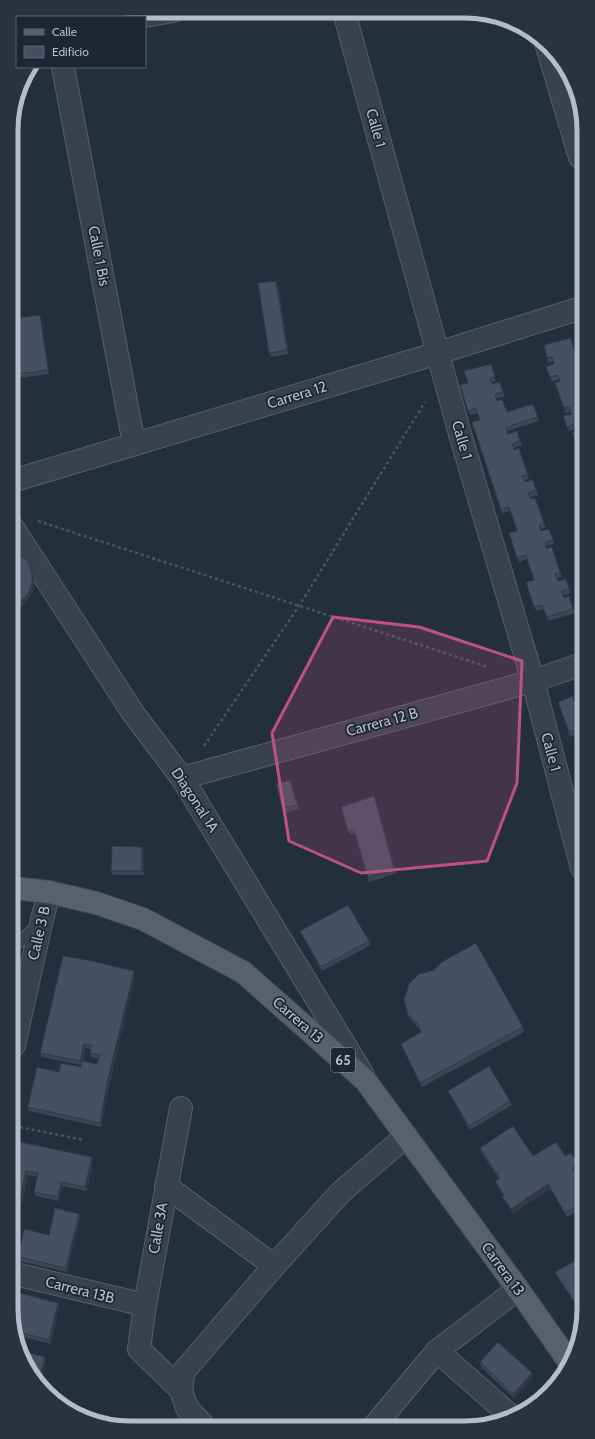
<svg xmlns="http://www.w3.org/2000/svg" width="595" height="1439" font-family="Cabin,sans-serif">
	<rect width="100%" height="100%" fill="#242f3e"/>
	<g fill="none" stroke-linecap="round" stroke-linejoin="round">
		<defs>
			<path id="service" d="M14,946L38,926"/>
			<g id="minor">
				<path d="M344,12L460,434L533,681L582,868"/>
				<path d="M139,17L173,11"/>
				<path d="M546,43L580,157"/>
				<path d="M63,67L134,444"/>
				<path d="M12,481L438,353L581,308"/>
				<path d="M13,528L133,713L182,778L363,1075"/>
				<path d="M182,778L533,681L582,664"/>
				<path d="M14,1045L41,924L49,892"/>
				<path d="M181,1108L145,1305L139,1349L181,1390L187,1408L203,1425"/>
				<path d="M166,1186L274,1266"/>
				<path d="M15,1274L145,1305"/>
				<path d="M437,1351L512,1417"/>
				<path d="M181,1390L184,1371L274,1266L341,1192L406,1136"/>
				<path d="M375,1425L437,1351L518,1289"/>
			</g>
			<path id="primary" d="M14,888L49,892L96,903L143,919L243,972L365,1080L518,1289L570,1363"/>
		</defs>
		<use href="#service" stroke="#565f6c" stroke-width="13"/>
		<use href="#minor" stroke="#565f6c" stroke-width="24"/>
		<use href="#primary" stroke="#414a57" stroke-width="24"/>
		<g stroke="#44595c" stroke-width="2.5" stroke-dasharray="3 3" stroke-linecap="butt">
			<path d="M38,521L488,667"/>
			<path d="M204,746L299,606L425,402"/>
			<path d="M14,1126L84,1140"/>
		</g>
		<use href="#service" stroke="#38414e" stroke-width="11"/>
		<use href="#minor" stroke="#38414e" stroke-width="22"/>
		<use href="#primary" stroke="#56606e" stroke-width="22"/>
	</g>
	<g fill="#3b4654" fill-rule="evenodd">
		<path d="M276,281L278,285L289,354L271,357L269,353Z"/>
		<path d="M40,315L41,319L49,374L12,379V350L20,349Z"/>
		<path d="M572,342L575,350L581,349V460L572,432L578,431L577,429L569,431L563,416L572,414L571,412L566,413L555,383L560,381V379L552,382L546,367L554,364L553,361L548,363L547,358Z"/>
		<path d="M491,364L496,381L491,383L492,384L500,382L505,396L496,399L497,401L507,412L533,404L539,421L507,431L508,434L517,431L522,445L513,448L514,450L525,465L529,479L524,480L525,482L533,480L538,495L530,497L531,499L535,498L546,528L541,529V531L549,529L554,544L546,546L547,548L552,547L562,577L557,578L558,581L566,579L571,593L563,596L564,598L569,596L575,613L548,621L544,609L536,611L526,582L534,580L527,559L519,562L509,533L517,531L510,511L502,513L472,422L480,420L478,413L470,415L460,385L468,383Z"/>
		<path d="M13,550L34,576V588L29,598L23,606L13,609Z"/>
		<path d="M582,698V732L570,737L558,702L574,701Z"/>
		<path d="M292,785L299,809L284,813L282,808Z"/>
		<path d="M376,801L396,873L369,882L355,834L350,835L341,807Z"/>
		<path d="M142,847L144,851V875H113L111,871Z"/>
		<path d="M300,931L369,941L371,945L322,971L302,935Z"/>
		<path d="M135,975L109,1087L101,1127L29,1111L28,1107L59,1072L81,1067V1065L42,1057L40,1053ZM86,1048L91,1049L90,1053L91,1057L99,1059L97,1064L83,1061Z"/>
		<path d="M408,1015L523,1027L524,1032L422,1087L401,1044L421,1032L420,1030L410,1019Z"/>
		<path d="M448,1091L510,1101L512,1105L470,1130L450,1095Z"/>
		<path d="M480,1148L533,1156H565L579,1164L581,1169L574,1172L583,1188V1208L567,1217L550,1189L513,1213L504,1200L502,1196L503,1195L497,1186L495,1181L499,1179L481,1152Z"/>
		<path d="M92,1157L93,1161L87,1191L63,1186L59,1201L36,1196L34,1192L37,1177L28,1175L22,1204L15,1203L14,1169Z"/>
		<path d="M79,1214L80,1218L67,1272L15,1260V1246L20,1247L49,1235Z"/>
		<path d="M584,1256V1318L557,1276L555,1272Z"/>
		<path d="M15,1292L58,1303L59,1307L51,1344L15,1335Z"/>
		<path d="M480,1362L532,1373L533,1377L514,1398L481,1367Z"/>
	</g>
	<g fill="#303945">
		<path d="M14,182L15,186L12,196L11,189Z"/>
		<path d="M16,193L18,197L12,214V206Z"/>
		<path d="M276,281L278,285L289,354L287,350Z"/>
		<path d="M40,315L41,319L49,374L48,370Z"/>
		<path d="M32,572L34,576V588L29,598L23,606L21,601Z"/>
		<path d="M374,796L376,801L396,873L394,869Z"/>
		<path d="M142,847L144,851V875L142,871Z"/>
		<path d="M134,971L135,975L109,1087L101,1127L100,1123L107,1083Z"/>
		<path d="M84,1044L86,1048L81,1065L80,1061Z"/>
		<path d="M92,1157L93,1161L87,1191L85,1187Z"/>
		<path d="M26,1171L28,1175L22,1204L20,1200Z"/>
		<path d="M61,1182L63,1186L59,1201L58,1197Z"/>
		<path d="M548,1184L550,1189L513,1213L511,1209Z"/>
		<path d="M79,1214L80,1218L67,1272L66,1268Z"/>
		<path d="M58,1303L59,1307L51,1344L49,1340Z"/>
		<path d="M45,1357L46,1361L40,1385L38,1382Z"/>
		<path d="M532,1373L533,1377L514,1398L513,1394Z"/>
	</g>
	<g fill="#455162" stroke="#303945">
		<path d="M11,181L14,182L11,189Z"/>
		<path d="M11,192L16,193L12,206Z"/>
		<path d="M276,281L287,350L269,353L258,283Z"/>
		<path d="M40,315L48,370L12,375V350L20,349L16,318Z"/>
		<path d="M571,338L574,351L581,349V458L572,432L578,431L575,424L567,427L563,416L572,414L569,407L564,408L555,383L560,381L558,375L550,377L546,367L554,364L552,357L547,358L544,345Z"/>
		<path d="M491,364L495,377L490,379L492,384L500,382L503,392L495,394L497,401L502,399L507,412L533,404L538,417L506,427L508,434L517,431L520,441L512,444L514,450L519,448L523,461L528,475L522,476L525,482L533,480L536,490L528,493L530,499L535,498L544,523L539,525L541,531L549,529L553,540L545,542L546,549L552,547L560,573L555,574L558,581L566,579L569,589L561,591L564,598L569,596L573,609L547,617L542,605L534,607L526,582L534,580L526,555L517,558L509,533L517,531L513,518L509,507L501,509L472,422L480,420L476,408L468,411L460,385L468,383L464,371Z"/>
		<path d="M581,465V471L579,466Z"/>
		<path d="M13,550L22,556L29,563L32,572V584L28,594L21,601L13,605Z"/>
		<path d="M573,696L574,701L582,698V727L569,732L558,702Z"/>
		<path d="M290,780L297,805L282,808L276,784Z"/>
		<path d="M374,796L394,869L368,878L354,829L348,831L341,807Z"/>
		<path d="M112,846L142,847V871H111Z"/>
		<path d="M348,905L369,941L321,967L300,931Z"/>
		<path d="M476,943L523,1027L420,1083L401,1044L421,1032L419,1025L408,1015L404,1000L409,984L419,974L434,970L442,962Z"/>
		<path d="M63,956L87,960L134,971L107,1083L100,1123L28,1107L37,1067L59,1072L61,1063L81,1067L82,1061L97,1064L100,1055L90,1053L92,1045L84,1044L80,1061L40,1053Z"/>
		<path d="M489,1066L510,1101L469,1126L448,1091Z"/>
		<path d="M513,1126L533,1156L556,1142L565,1156L571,1153L579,1164L572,1168L583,1188V1203L565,1213L548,1184L511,1209L502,1196L504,1195L495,1181L500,1178L480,1148Z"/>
		<path d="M20,1142L92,1157L85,1187L61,1182L58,1197L34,1192L38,1173L26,1171L20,1200L15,1199L14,1169Z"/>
		<path d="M55,1208L79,1214L66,1268L15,1256V1246L20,1247L24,1229L49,1235Z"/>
		<path d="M584,1256V1316L555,1272Z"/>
		<path d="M15,1292L58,1303L49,1340L15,1331Z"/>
		<path d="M498,1342L532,1373L513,1394L480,1362Z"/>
		<path d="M22,1351L45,1357L38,1382L27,1369L21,1354Z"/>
	</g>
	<path fill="#bd5182" fill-opacity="0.2" stroke="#bd5182" stroke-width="3" stroke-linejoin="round" d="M333,617L419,627L522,661L517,783L487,861L361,873L289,841L272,733Z"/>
	<g text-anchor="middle" stroke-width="3.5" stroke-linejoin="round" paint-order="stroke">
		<rect fill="#1d2633" stroke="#878f9c" stroke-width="1" x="331" y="1048" width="24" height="24" rx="3"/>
		<g font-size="14" font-weight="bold" fill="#b4bcc9">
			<text x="343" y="1065">65</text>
		</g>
		<g font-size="15" fill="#b4bcc9" stroke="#1d2633">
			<text transform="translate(376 128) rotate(75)" y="5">Calle 1</text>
			<text transform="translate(99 256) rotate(79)" y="5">Calle 1 Bis</text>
			<text transform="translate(297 395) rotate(-17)" y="5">Carrera 12</text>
			<text transform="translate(462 440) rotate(74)" y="5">Calle 1</text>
			<text transform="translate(382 722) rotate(-15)" y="5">Carrera 12 B</text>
			<text transform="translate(551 752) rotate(75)" y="5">Calle 1</text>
			<text transform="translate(195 800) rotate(57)" y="5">Diagonal 1A</text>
			<text transform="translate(39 933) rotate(-77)" y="5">Calle 3 B</text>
			<text transform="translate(298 1020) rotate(41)" y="5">Carrera 13</text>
			<text transform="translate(158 1228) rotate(-80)" y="5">Calle 3A</text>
			<text transform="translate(503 1269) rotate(54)" y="5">Carrera 13</text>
			<text transform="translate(80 1290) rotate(14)" y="5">Carrera 13B</text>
		</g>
	</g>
	<path d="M0 0H595V1439H0ZM130 18H465A112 112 0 0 1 577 130V1309A112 112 0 0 1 465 1421H130A112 112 0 0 1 18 1309V130A112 112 0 0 1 130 18Z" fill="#29323f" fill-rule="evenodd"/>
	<path fill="none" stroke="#b4bcc9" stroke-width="5" d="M130 18H465A112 112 0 0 1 577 130V1309A112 112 0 0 1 465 1421H130A112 112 0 0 1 18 1309V130A112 112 0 0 1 130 18Z"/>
	<rect x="16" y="16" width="130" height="52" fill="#1d2633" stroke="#59626f"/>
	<rect x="24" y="29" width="20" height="6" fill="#56606e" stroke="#59626f"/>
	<text x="52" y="36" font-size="12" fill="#b4bcc9">Calle</text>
	<rect x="24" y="46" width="20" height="12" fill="#455162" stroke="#59626f"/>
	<text x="52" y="56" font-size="12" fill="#b4bcc9">Edificio</text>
</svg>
